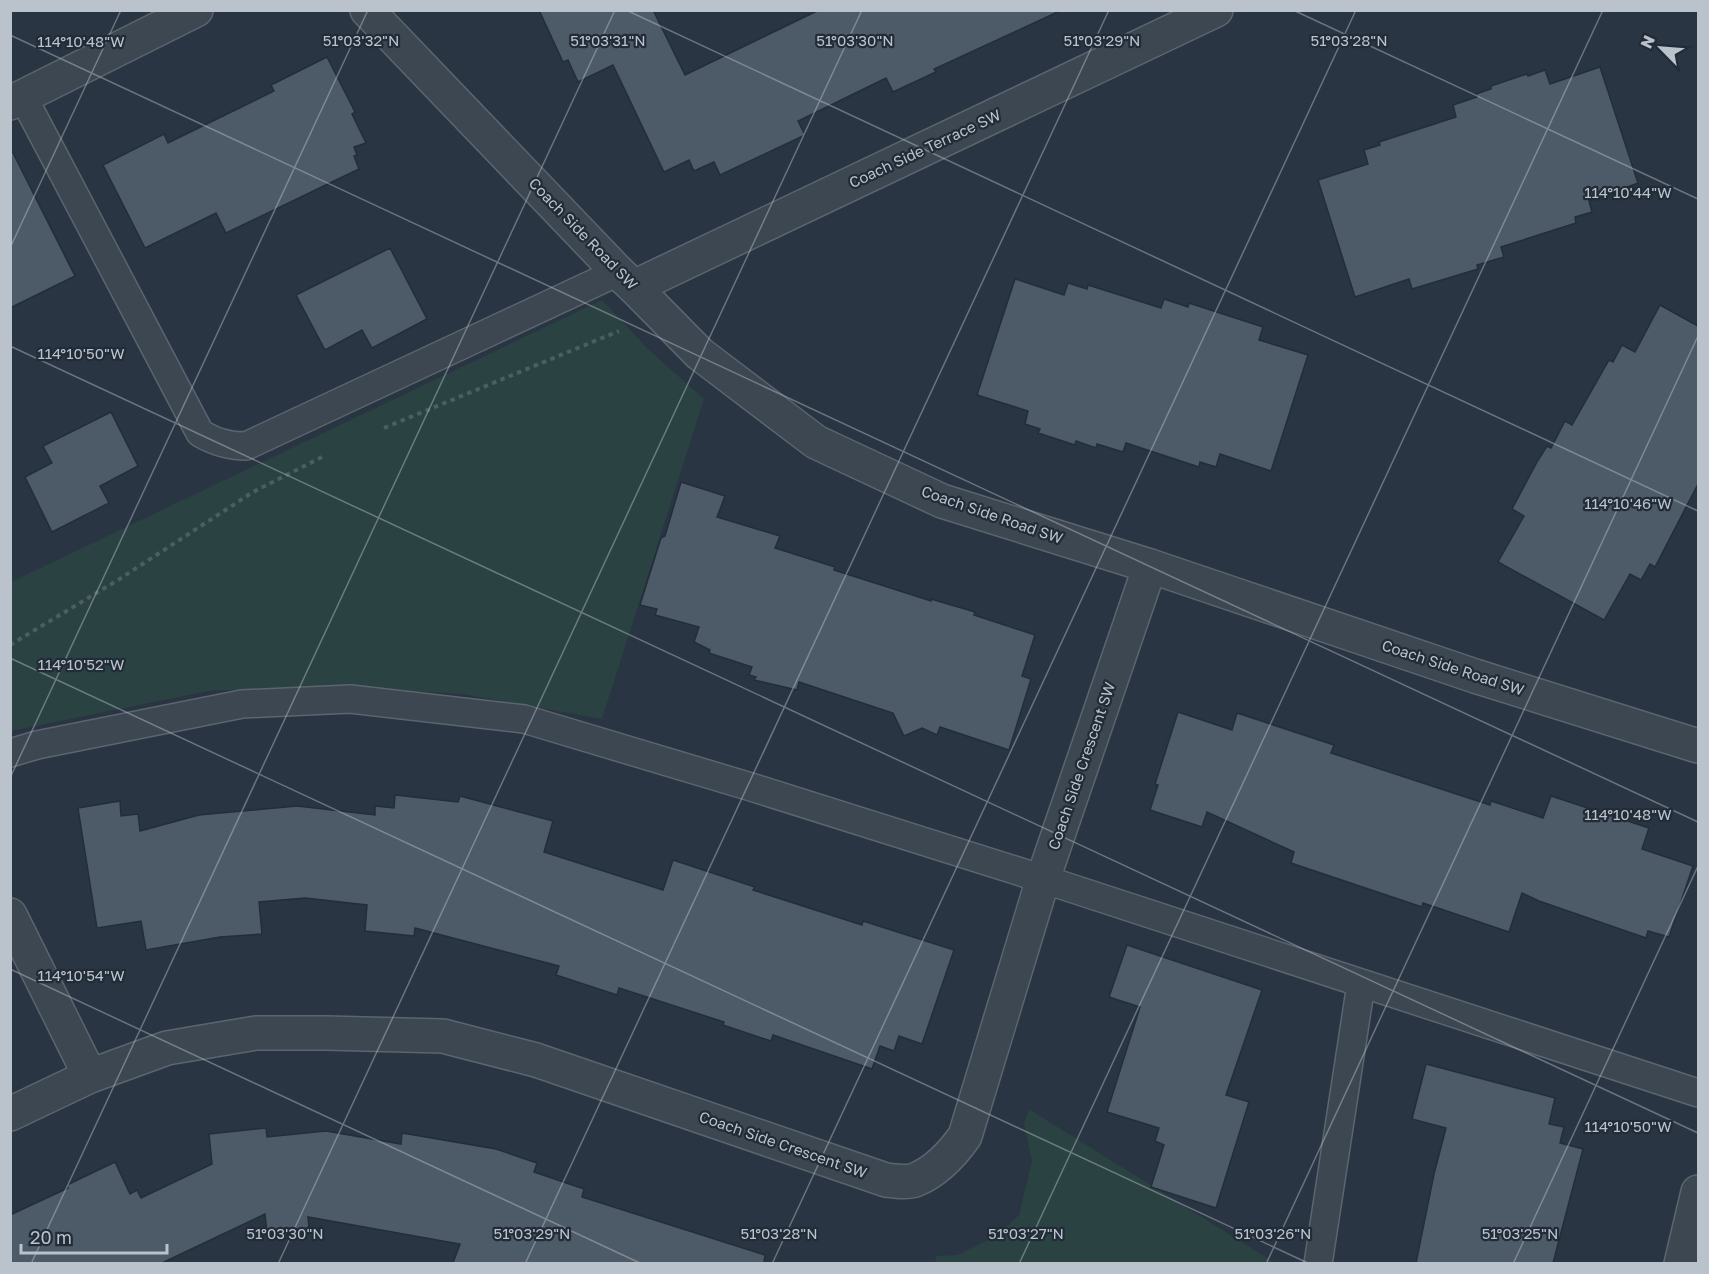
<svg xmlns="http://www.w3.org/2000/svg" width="1709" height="1274" font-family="'Golos Text',sans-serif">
	<rect width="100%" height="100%" fill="#293542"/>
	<g fill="#2b4243">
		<path d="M602,300L649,350L704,399L602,719L463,694L318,686L208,691L11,731V582Z"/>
		<path d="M1029,1109L1275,1263L935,1264L936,1256L957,1255L995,1237L1019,1215L1032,1161L1024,1124Z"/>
	</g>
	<g fill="#4d5b68" stroke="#242e3a" stroke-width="1.5">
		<path d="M539,10H653L685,75L819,10H1062L934,69L936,72L893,92L886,78L798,121L805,135L720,175L714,162L694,171L689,160L664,172L613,65L578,82L568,60L563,62Z"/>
		<path d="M327,57L355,112L352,114L366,143L354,147L357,155L354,156L359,169L226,233L216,213L145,248L103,165L164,134L168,143L274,91L271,85Z"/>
		<path d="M1600,67L1638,183L1589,201L1592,212L1575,217L1576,223L1501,247L1504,257L1477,265L1478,269L1412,289L1409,279L1355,297L1318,180L1368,164L1364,150L1380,145L1379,142L1456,117L1453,105L1477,97L1476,94L1491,89V86L1527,74L1528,76L1545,70L1550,84Z"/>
		<path d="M10,147L75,276L10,308Z"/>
		<path d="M390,248L427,319L372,348L362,330L325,350L296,295Z"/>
		<path d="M1015,279L1064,295L1068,283L1087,289L1088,285L1161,308L1164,299L1188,307L1189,303L1263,327L1259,340L1308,355L1271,471L1220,454L1216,467L1200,462L1199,467L1126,443L1123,452L1097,444L1096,448L1076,441L1075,445L1038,433L1040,429L1025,424L1028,411L977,395Z"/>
		<path d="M1660,305L1698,326V484L1655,567L1650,564L1641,580L1630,574L1604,620L1498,562L1524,516L1512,509L1537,462L1547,446L1551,448L1565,421L1572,425L1609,360L1613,362L1622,345L1635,352Z"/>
		<path d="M111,412L138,466L100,486L109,503L52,532L25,477L52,463L43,446Z"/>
		<path d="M681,482L725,496L717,517L780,536L775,548L835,567L834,570L931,601V599L975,612L974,615L1035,635L1022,676L1031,679L1009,750L940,727L937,735L922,728L904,736L893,713L799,682L797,690L754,680L756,677L749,675L752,667L709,653L710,650L694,642L699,627L655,615L657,609L640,605L661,538L665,536Z"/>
		<path d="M1178,712L1232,730L1237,713L1334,745L1331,753L1490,805L1491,801L1543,818L1551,796L1649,828L1642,849L1693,866L1669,937L1648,931L1646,938L1539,901L1522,893L1509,932L1423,903L1422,907L1291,863L1294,852L1207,812L1202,827L1150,810L1158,785L1155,784Z"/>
		<path d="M395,795L458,802L460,796L553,821L544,852L663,890L673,860L755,887L753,890L862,925L863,921L954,950L922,1044L899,1036L894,1051L880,1046L872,1069L773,1035L771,1041L723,1025L724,1022L619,988L617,995L556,975L559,966L415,928L414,936L365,931L367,905L305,898L259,902L262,934L220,937L146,950L141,921L97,928L78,808L120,801L121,816L138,814L140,831L199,815L297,806L375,815V806L394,808Z"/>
		<path d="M1127,945L1262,990L1226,1095L1249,1102L1216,1208L1151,1187L1164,1145L1155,1141L1159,1128L1107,1112L1140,1007L1109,997Z"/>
		<path d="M1426,1064L1555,1098L1549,1124L1564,1127L1560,1143L1583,1149L1553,1263H1416L1434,1174L1446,1128L1412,1119Z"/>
		<path d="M266,1128L267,1137L326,1131L401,1144L402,1133L496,1149L537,1163L534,1172L584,1189L582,1197L765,1255L764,1263H453L460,1244L308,1217L309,1228L267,1233L265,1214L162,1263H10V1215L68,1188L67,1185L115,1162L130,1194L137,1190L141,1198L212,1164L209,1134Z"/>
	</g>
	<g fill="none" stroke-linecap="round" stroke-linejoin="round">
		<defs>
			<g id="service">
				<path d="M23,97L200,433C215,442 228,446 246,446L618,272"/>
				<path d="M10,753L37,745L242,704L350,699L524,719L751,787L1043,879L1698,1093"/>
				<path d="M1318,1264L1361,984"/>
			</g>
			<g id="minor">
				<path d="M367,10L618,272L634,287L700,354L816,442L942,501L1150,566L1475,676L1698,746"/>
				<path d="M10,103L196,10"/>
				<path d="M634,287L1216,10"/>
				<path d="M10,915L90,1076"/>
				<path d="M10,1114L90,1076L167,1048L256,1033H326L443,1036L536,1060L886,1180C895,1181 907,1183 915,1180C935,1172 953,1153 965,1136L1043,879L1150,566"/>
			</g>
			<path id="tertiary" d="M1681,1264L1698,1192"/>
		</defs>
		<use href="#service" stroke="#5b656f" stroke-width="30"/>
		<use href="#minor" stroke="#5b656f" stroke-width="36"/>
		<use href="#tertiary" stroke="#5b656f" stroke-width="36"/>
		<g stroke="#495f60" stroke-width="4" stroke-dasharray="4.5 4.5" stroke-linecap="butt">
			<path d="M384,428L619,331"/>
			<path d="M10,645L118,580L253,492L326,455"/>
		</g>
		<use href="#service" stroke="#3d4752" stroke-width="27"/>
		<use href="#minor" stroke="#3d4752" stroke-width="33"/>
		<use href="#tertiary" stroke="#3d4752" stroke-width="33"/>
	</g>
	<path fill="none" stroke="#bac2cc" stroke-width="1.5" stroke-opacity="0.45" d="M626,10L1698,511M1293,10L1698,199M10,35L1698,822M10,248L121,10M10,346L1698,1133M10,658L1310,1264M10,778L368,10M10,969L642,1264M31,1264L615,10M278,1264L862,10M525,1264L1109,10M772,1264L1356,10M1019,1264L1603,10M1266,1264L1698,336M1513,1264L1698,866"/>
	<g text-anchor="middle" stroke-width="4.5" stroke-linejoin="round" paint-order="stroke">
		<g font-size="15" fill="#bac2cc" stroke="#212c38">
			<text transform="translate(925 149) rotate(-25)" y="5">Coach Side Terrace SW</text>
			<text transform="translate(583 234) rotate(46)" y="5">Coach Side Road SW</text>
			<text transform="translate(992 515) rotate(19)" y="5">Coach Side Road SW</text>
			<text transform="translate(1453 668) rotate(18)" y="5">Coach Side Road SW</text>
			<text transform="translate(1082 766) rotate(-71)" y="5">Coach Side Crescent SW</text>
			<text transform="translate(783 1145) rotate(19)" y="5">Coach Side Crescent SW</text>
		</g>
	</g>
	<g font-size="15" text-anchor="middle" fill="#bac2cc" stroke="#212c38" stroke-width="4.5" stroke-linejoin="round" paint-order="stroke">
		<text x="361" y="46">51°03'32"N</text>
		<text x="608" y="46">51°03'31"N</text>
		<text x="855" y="46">51°03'30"N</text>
		<text x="1102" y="46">51°03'29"N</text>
		<text x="1349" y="46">51°03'28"N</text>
		<text x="81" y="47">114°10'48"W</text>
		<text x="1628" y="198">114°10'44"W</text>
		<text x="81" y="359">114°10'50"W</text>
		<text x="1628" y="509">114°10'46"W</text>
		<text x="81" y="670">114°10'52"W</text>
		<text x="1628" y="820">114°10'48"W</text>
		<text x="81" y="981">114°10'54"W</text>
		<text x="1628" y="1132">114°10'50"W</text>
		<text x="285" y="1239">51°03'30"N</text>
		<text x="532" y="1239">51°03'29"N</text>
		<text x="779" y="1239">51°03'28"N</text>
		<text x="1026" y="1239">51°03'27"N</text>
		<text x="1273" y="1239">51°03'26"N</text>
		<text x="1520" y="1239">51°03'25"N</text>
	</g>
	<rect width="1709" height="1274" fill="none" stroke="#bac2cc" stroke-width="24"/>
	<g transform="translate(1661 48) rotate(295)" stroke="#212c38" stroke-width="4.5" paint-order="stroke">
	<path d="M0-4.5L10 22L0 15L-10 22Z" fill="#bac2cc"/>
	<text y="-9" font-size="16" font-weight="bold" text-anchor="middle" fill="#bac2cc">N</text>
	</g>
	<path d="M21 1244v9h146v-9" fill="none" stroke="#bac2cc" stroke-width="3"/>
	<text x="30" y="1244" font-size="18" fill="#bac2cc" stroke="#212c38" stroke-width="4.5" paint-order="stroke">20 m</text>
</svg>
